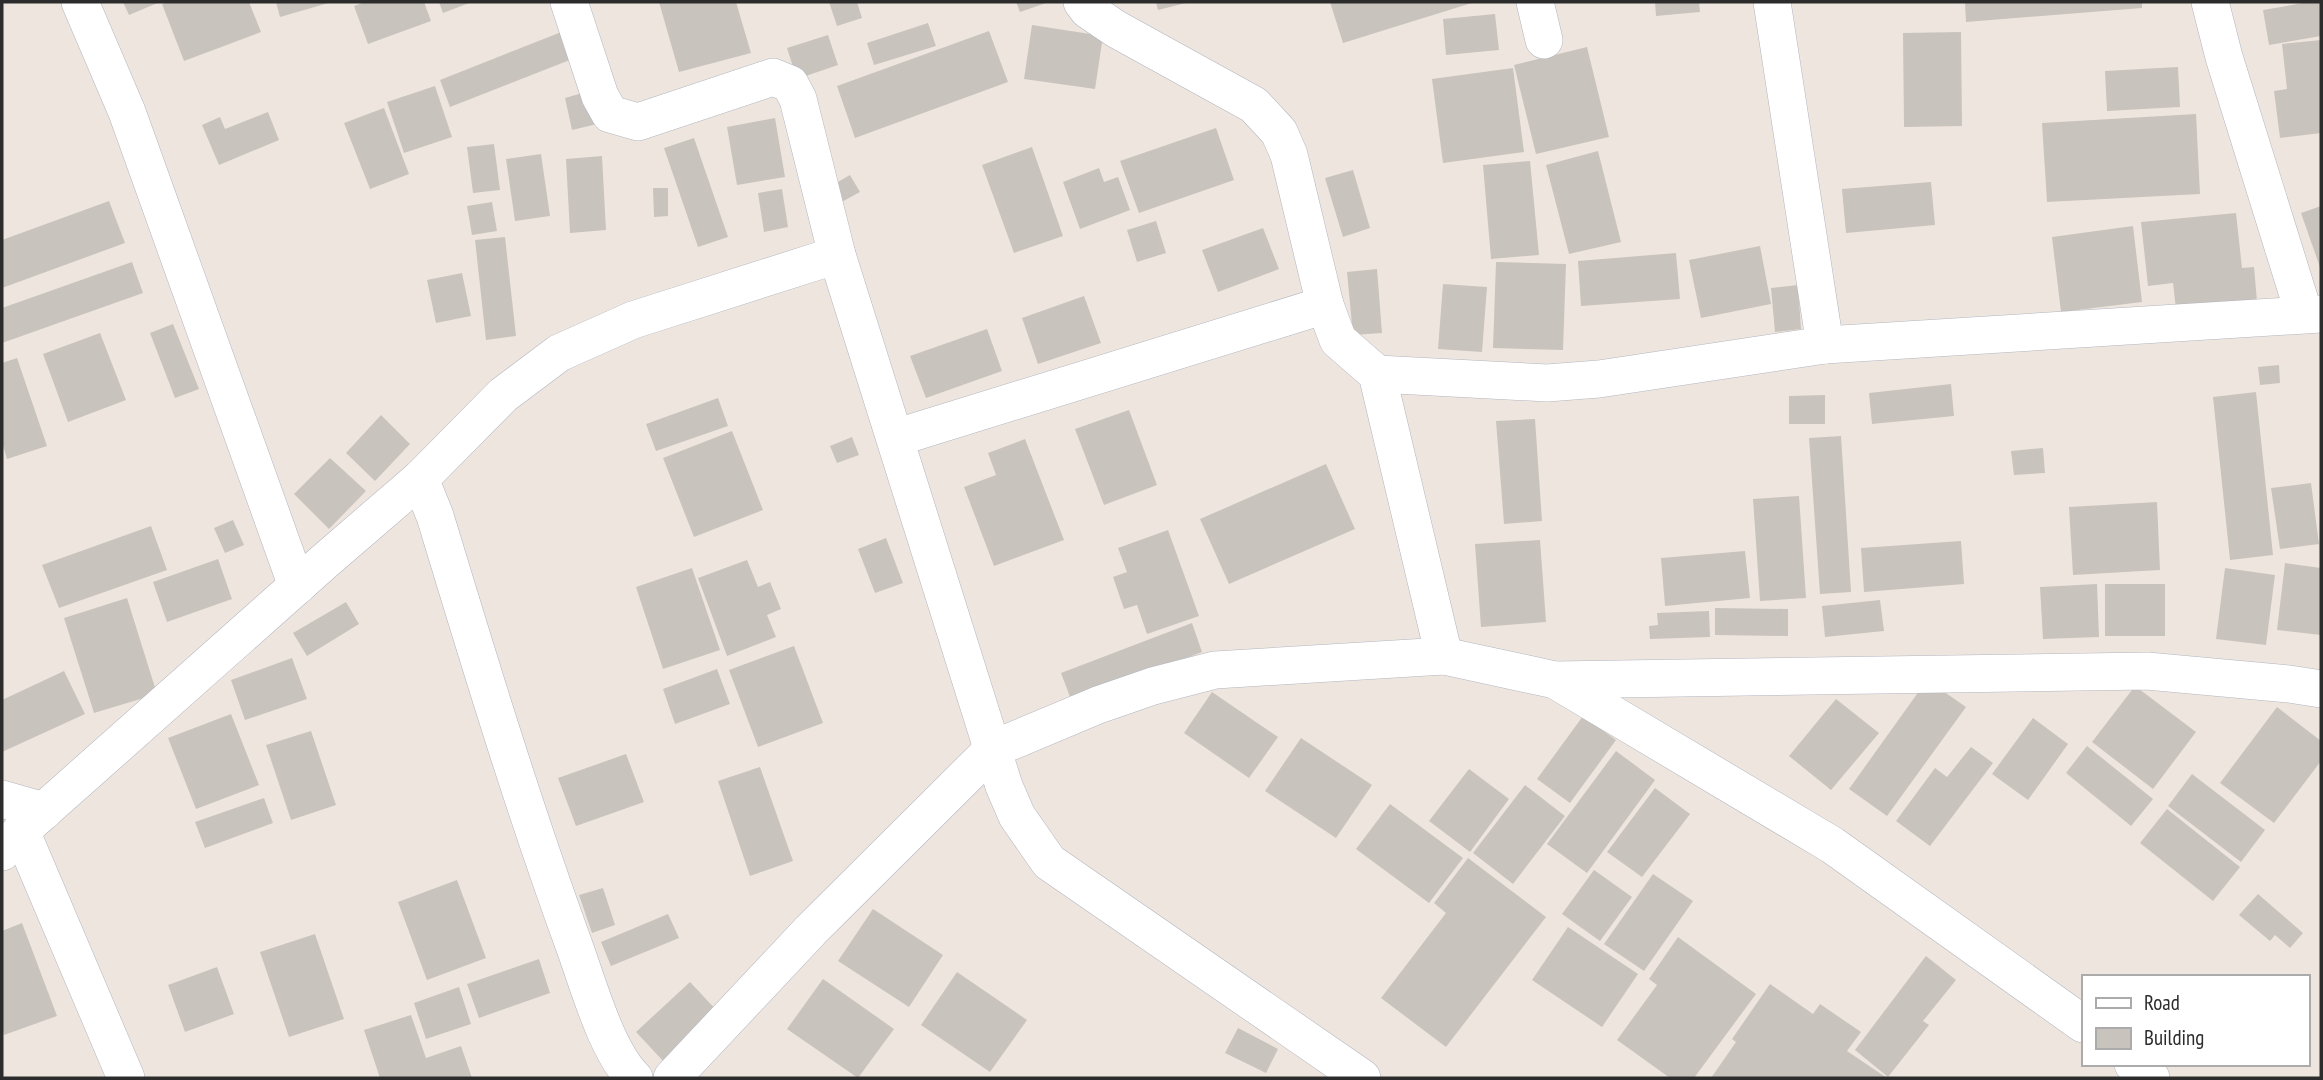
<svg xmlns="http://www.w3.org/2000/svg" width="2323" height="1080" font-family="'PT Sans Narrow',sans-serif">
	<rect width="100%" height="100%" fill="#eee6de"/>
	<g fill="#c9c3bd">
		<path d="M123,2H160L129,15Z"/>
		<path d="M168,2H249L261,32L184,61L162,4Z"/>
		<path d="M276,2H332L280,17Z"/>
		<path d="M365,2H424L431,21L368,44L354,6Z"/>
		<path d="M439,2H472L443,13Z"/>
		<path d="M659,2H736L751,53L679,72Z"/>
		<path d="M829,2H857L862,18L837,26Z"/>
		<path d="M1016,2H1049L1020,12Z"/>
		<path d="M1156,2H1186V3L1158,10Z"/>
		<path d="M1330,2H1475L1343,43Z"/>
		<path d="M1655,2H1699L1700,12L1656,16Z"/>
		<path d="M1965,2H2142V8L1966,22Z"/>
		<path d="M2309,2H2321V36L2269,45L2263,10Z"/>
		<path d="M1495,14L1499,50L1446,55L1443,19Z"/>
		<path d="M928,23L936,46L874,65L867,43Z"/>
		<path d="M1032,25L1103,36L1095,89L1024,79Z"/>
		<path d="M569,29L580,56L450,107L440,80Z"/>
		<path d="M989,31L1008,82L855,138L837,86Z"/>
		<path d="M1961,32L1962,126L1904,127L1903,33Z"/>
		<path d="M828,35L838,65L797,79L787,48Z"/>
		<path d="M2321,40V133L2280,138L2274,91L2287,89L2282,44Z"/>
		<path d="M1587,47L1609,137L1536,154L1514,65Z"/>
		<path d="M2178,67L2180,107L2107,111L2105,71Z"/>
		<path d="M1513,68L1524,152L1443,163L1432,79Z"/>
		<path d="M435,86L452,137L404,153L387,102Z"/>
		<path d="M589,91L597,124L572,130L565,98Z"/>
		<path d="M384,108L409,174L370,189L344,123Z"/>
		<path d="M268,112L279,140L219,165L202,125L220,117L225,129Z"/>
		<path d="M2196,114L2200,194L2047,202L2042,123Z"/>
		<path d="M775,118L785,177L737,185L727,127Z"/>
		<path d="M1216,128L1234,180L1139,213L1120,161Z"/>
		<path d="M694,138L728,237L698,247L664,148Z"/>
		<path d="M494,144L500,190L473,193L467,147Z"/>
		<path d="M1032,147L1063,236L1014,253L982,165Z"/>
		<path d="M1598,151L1621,242L1569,254L1546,165Z"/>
		<path d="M541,154L550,216L515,221L506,159Z"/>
		<path d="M602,156L606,230L570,233L566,159Z"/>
		<path d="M1530,161L1539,255L1491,259L1483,165Z"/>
		<path d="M1099,168L1104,182L1118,177L1130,210L1080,229L1063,182Z"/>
		<path d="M1353,170L1370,228L1343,237L1325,178Z"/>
		<path d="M850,175L860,192L838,204L829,187Z"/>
		<path d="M1931,182L1935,225L1846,233L1842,189Z"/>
		<path d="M653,188H668V216L654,217Z"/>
		<path d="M782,189L788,227L764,232L758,193Z"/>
		<path d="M109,201L125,243L2,288V240Z"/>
		<path d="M492,202L497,231L472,235L467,206Z"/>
		<path d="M2321,206V270L2301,213Z"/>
		<path d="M2236,213L2242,268L2254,267L2257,301L2176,309L2173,283L2148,286L2141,222Z"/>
		<path d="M1156,221L1166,253L1137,262L1127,230Z"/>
		<path d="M2133,226L2142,302L2061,312L2052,237Z"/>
		<path d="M1263,228L1279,269L1218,292L1202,250Z"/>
		<path d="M505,237L516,336L486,340L475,240Z"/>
		<path d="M1760,246L1771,304L1701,318L1689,260Z"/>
		<path d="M1676,253L1680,299L1581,306L1578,261Z"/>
		<path d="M132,262L143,293L2,343V308Z"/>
		<path d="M1496,262L1566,264L1563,350L1493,348Z"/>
		<path d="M1377,269L1382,333L1353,335L1347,272Z"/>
		<path d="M462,273L471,316L436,323L427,280Z"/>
		<path d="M1443,284L1487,287L1482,352L1438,349Z"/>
		<path d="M1798,285L1801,329L1775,332L1771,288Z"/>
		<path d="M1084,296L1101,343L1038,364L1022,318Z"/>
		<path d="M173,324L199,389L175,398L150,333Z"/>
		<path d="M987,329L1002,371L926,398L910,356Z"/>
		<path d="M100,333L126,400L68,422L43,354Z"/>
		<path d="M17,358L47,446L7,459L2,442V363Z"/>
		<path d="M2279,365L2280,383L2260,385L2258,367Z"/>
		<path d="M1951,384L1954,416L1872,424L1869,393Z"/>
		<path d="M2256,392L2273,555L2230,560L2213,397Z"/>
		<path d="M1825,395V424H1789V396Z"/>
		<path d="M718,398L728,426L656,451L646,424Z"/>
		<path d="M1129,410L1157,485L1104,505L1075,429Z"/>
		<path d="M381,415L410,444L375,481L346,453Z"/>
		<path d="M1535,419L1542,521L1504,524L1496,421Z"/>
		<path d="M732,431L763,510L694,537L663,458Z"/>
		<path d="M1841,436L1851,592L1820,594L1809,438Z"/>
		<path d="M852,437L859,455L837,463L830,446Z"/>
		<path d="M1025,439L1064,540L994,566L964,487L996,475L988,453Z"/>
		<path d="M2043,448L2045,473L2014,475L2011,451Z"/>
		<path d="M330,458L366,491L329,529L294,494Z"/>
		<path d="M1326,464L1355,529L1229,584L1200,519Z"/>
		<path d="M2311,483L2319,544L2280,549L2271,488Z"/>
		<path d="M1799,496L1806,598L1760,601L1753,499Z"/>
		<path d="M2157,502L2160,570L2073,575L2069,507Z"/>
		<path d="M233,520L244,545L225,553L214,528Z"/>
		<path d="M151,526L167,570L59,608L42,565Z"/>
		<path d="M1168,530L1199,616L1147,634L1137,605L1124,609L1113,577L1127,572L1118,548Z"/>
		<path d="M886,538L903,583L875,593L858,549Z"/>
		<path d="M1540,540L1546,622L1481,627L1475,544Z"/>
		<path d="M1961,541L1964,584L1864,592L1861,548Z"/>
		<path d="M1745,551L1750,598L1665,606L1661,558Z"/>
		<path d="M218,559L232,599L167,622L153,582Z"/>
		<path d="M747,560L758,587L770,582L781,609L767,615L776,637L727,656L698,578Z"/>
		<path d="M2285,563L2321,568V635L2277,630Z"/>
		<path d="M692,568L720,650L663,669L636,587Z"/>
		<path d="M2225,568L2275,575L2266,645L2216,639Z"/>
		<path d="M2097,584L2099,637L2043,639L2040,587Z"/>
		<rect x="2105" y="584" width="60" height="52"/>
		<path d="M127,598L157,694L94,713L64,618Z"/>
		<path d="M1880,600L1884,631L1825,637L1822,606Z"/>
		<path d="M346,602L359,624L307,656L293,633Z"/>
		<path d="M1715,608L1788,609V636L1715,635Z"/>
		<path d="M1709,611L1710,637L1650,639L1649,626L1658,625L1657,613Z"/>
		<path d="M1192,623L1202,652L1072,702L1061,673Z"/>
		<path d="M794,646L823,723L758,747L729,670Z"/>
		<path d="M292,658L307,699L245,720L231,680Z"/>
		<path d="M717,669L730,704L675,724L663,689Z"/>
		<path d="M64,671L85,714L2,752V700Z"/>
		<path d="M1927,680L1966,707L1887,816L1849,789Z"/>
		<path d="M2135,686L2196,732L2153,789L2092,742Z"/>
		<path d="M1212,692L1278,737L1249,778L1184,733Z"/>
		<path d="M1836,699L1879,733L1831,790L1789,756Z"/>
		<path d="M2277,707L2321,741V761L2274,823L2220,783Z"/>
		<path d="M231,714L259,785L196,809L168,738Z"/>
		<path d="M1583,716L1616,740L1570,803L1537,779Z"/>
		<path d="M2033,718L2068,744L2028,800L1992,774Z"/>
		<path d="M311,731L336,805L291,820L266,745Z"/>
		<path d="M1301,738L1372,785L1336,838L1265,791Z"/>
		<path d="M2087,746L2153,799L2131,826L2066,773Z"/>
		<path d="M1971,747L1993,763L1930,846L1896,821L1935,768L1947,777Z"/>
		<path d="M1616,751L1655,780L1587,873L1547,844Z"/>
		<path d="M626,754L644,802L576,826L558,778Z"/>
		<path d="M760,767L793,861L750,876L718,781Z"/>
		<path d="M1469,769L1509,799L1470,852L1429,821Z"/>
		<path d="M2192,774L2265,830L2241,862L2168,806Z"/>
		<path d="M1525,785L1565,816L1513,884L1473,853Z"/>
		<path d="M1655,788L1690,814L1642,877L1607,852Z"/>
		<path d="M264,798L273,823L205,848L195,822Z"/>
		<path d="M1390,804L1463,858L1429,903L1356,849Z"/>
		<path d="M2167,809L2240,867L2213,901L2140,843Z"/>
		<path d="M1468,858L1546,917L1446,1047L1381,998L1446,913L1434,903Z"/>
		<path d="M1594,870L1632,897L1600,941L1562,914Z"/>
		<path d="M1653,874L1693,901L1644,971L1604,944Z"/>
		<path d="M457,880L486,958L427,980L398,902Z"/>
		<path d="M603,888L615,925L592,933L579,895Z"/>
		<path d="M2258,894L2303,933L2290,948L2275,935L2270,941L2239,915Z"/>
		<path d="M873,909L943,955L909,1007L838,961Z"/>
		<path d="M668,914L679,938L611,966L601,942Z"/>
		<path d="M22,923L57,1016L4,1035L2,1029V931Z"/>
		<path d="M1568,927L1638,974L1602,1027L1532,980Z"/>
		<path d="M315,934L344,1019L289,1037L260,952Z"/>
		<path d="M1678,937L1756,994L1694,1078H1670L1617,1040L1657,985L1649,979Z"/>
		<path d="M1926,956L1956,980L1923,1021L1929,1025L1888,1077L1855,1050Z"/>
		<path d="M539,959L550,993L479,1018L467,984Z"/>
		<path d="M217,967L234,1014L185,1032L168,985Z"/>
		<path d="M957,972L1027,1020L990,1072L921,1025Z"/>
		<path d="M823,979L894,1029L858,1078L787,1029Z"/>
		<path d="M690,982L719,1013L665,1063L636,1032Z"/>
		<path d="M1770,984L1813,1014L1820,1004L1861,1032L1847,1051L1887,1078H1711L1736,1042L1732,1039Z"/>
		<path d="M459,987L471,1024L426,1039L414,1003Z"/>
		<path d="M411,1015L426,1058L461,1046L472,1078H380L364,1030Z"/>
		<path d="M1238,1028L1278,1049L1266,1073L1225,1053Z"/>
	</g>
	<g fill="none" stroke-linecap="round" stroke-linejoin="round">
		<defs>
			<g id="street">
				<path d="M80,2L127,112L297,586"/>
				<path d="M569,2L600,96L610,114L638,122L773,77L790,84L798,99L837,255L1004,786L1017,816L1049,862L1362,1078"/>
				<path d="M1082,2L1088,10L1116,29L1254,105L1279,132L1289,155L1325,305L1338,340L1377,374L1444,656"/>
				<path d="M1535,2L1544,40"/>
				<path d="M1772,2L1825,345"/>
				<path d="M2210,2L2224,57L2304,314"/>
				<path d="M1377,374L1547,383L1599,379L1825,345L2321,314"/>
				<path d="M895,438L1325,305"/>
				<path d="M420,479L435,516C479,661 523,806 575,948C588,984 607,1052 634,1078"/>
				<path d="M1555,680L1832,845L2083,1024"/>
				<path d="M2,799L44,811"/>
				<path d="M21,831L126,1078"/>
				<path d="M2,852L21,831L326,560L420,479L503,395L559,353L633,320L837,255"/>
				<path d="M2133,1064L2151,1078"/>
				<path d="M672,1078L811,930L993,749L1098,705L1153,686L1215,670L1444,656L1555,680L2147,671L2289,684L2321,689"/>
			</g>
		</defs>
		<use href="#street" stroke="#b2b5c0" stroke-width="38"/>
		<use href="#street" stroke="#fff" stroke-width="37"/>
	</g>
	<rect width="2323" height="1080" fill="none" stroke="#2c2c2c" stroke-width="7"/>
	<rect x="2082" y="975" width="228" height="91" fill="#ffffff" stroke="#ababab" stroke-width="2"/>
	<rect x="2096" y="998" width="35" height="10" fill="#ffffff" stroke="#ababab" stroke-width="2"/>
	<text x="2144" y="1010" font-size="21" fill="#2c2c2c">Road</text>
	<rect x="2096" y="1028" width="35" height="21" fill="#c9c3bd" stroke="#ababab" stroke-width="2"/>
	<text x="2144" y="1045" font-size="21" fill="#2c2c2c">Building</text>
</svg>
